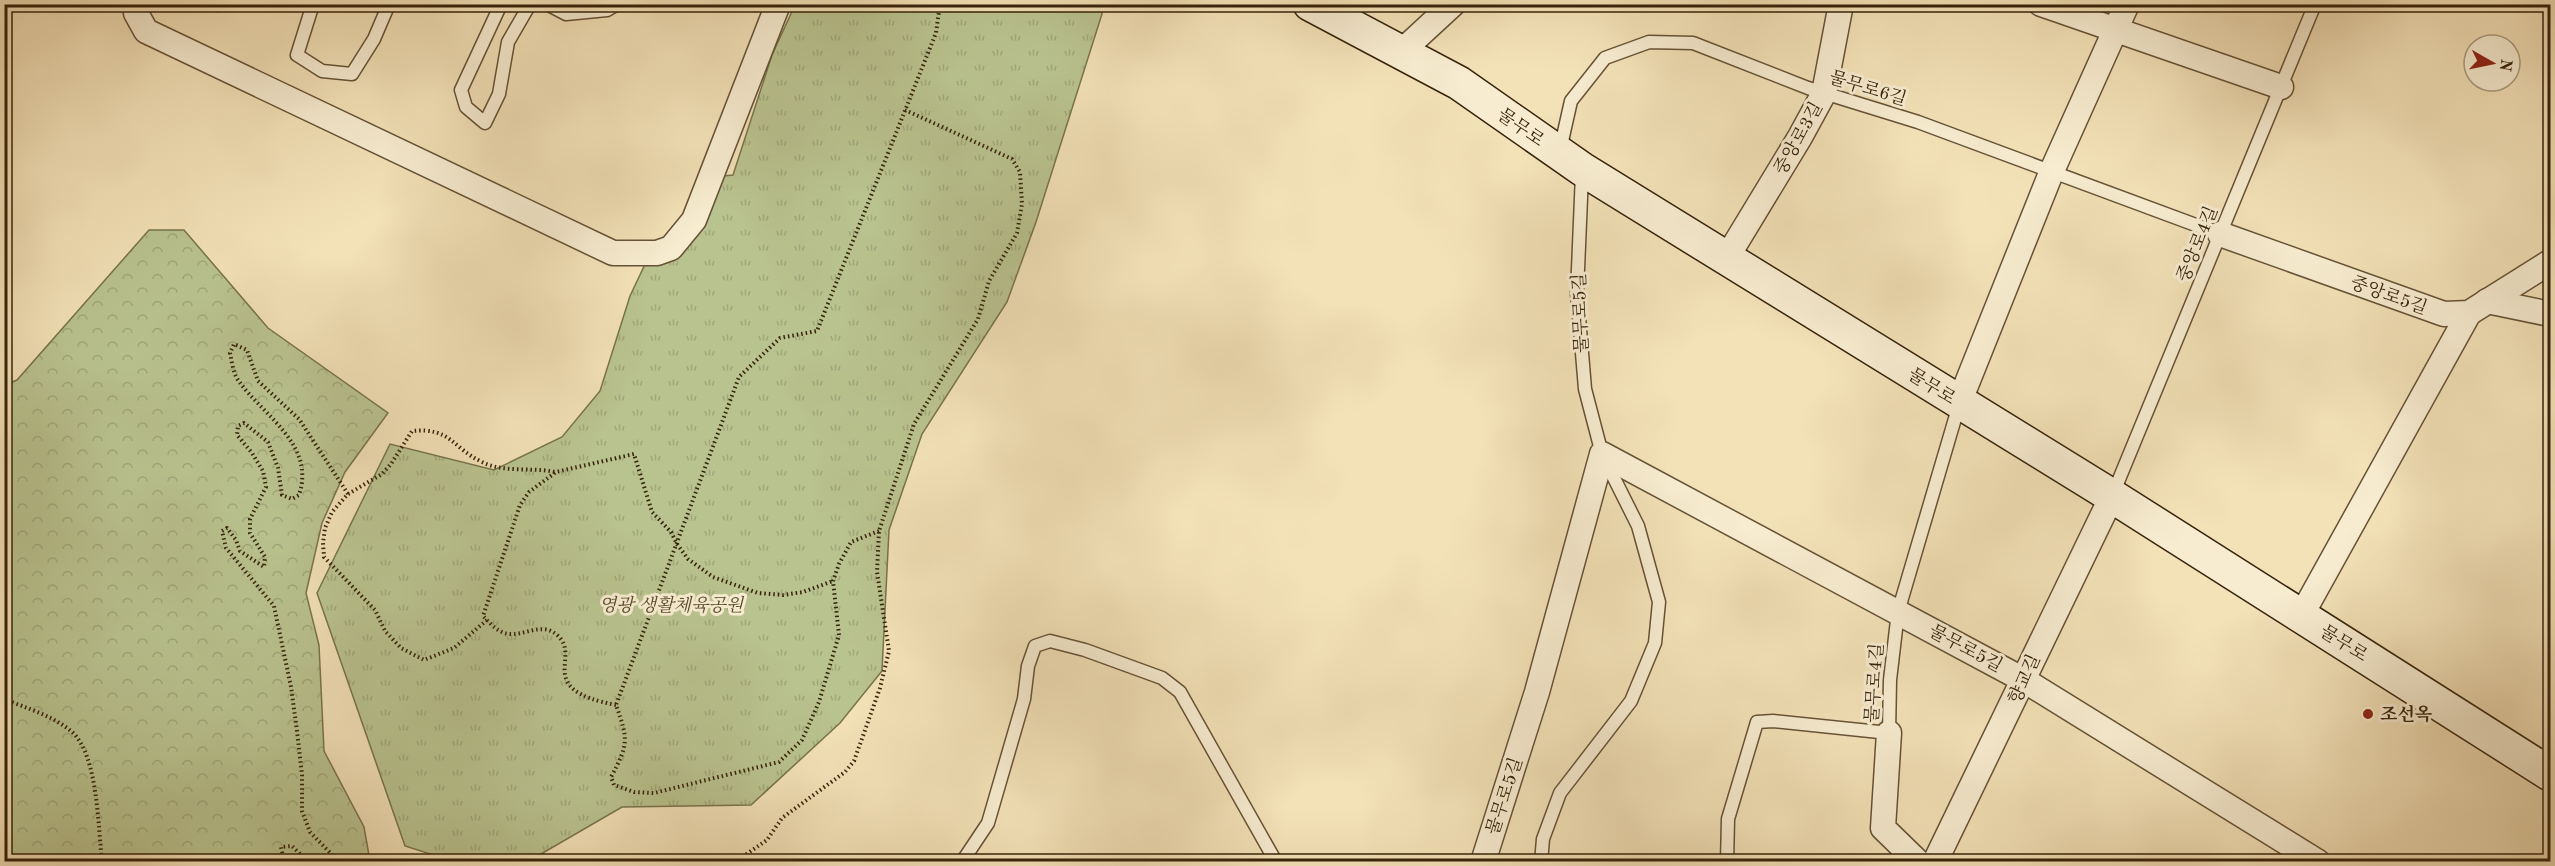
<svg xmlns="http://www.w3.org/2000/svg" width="2555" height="866" font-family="'Old Standard TT','Noto Serif KR',serif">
	<defs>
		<pattern id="grass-tufts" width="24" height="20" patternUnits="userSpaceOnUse" patternTransform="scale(1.5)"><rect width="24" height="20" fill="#b9c38f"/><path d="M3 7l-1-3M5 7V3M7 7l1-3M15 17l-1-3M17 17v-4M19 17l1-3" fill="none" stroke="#a0a77a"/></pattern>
		<pattern id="forest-crowns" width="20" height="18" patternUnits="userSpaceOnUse" patternTransform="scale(1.5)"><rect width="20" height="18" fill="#b9c38f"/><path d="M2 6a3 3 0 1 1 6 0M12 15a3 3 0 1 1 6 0" fill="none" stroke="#a0a77a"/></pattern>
	</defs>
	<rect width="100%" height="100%" fill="#f3e1b7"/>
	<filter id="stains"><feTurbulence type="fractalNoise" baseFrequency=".00333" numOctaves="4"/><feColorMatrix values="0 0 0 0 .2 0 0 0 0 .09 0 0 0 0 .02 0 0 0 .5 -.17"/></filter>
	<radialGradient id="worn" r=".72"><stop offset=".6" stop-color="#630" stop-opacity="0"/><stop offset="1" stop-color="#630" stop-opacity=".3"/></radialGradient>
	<path fill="url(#grass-tufts)" stroke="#78734d" stroke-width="1.5" d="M795,5H1102V14L1036,222L1007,302L922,434L889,530L882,671L840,723L751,805L622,807L529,861H452L405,846L317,593L390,444L494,470L562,437L600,391L630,296L648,258L679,255L701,178L733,175L772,55Z"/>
	<path fill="url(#forest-crowns)" stroke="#78734d" stroke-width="1.5" d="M149,230H184L268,328L388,413L345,472L322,523L306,593L319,645L324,751L364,827L370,861H5V385L17,380Z"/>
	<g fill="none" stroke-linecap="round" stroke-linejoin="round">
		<defs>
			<g id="service">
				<path d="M313,4L297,55L322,71L352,74L374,39L389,4"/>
				<path d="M501,4L461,90L466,107L485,123L499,94L508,42L530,4"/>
				<path d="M547,4L566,14L607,10L617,4"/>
				<path d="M218,5V4"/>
				<path d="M1560,150L1571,101L1605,58L1649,42L1693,43L1808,88L1918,122L2220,234"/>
				<path d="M2113,494L2315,4"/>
				<path d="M962,862L988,823L1024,699L1028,666L1035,646L1050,641L1085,650L1162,678L1180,692L1276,862"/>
				<path d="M1541,862L1543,839L1560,793L1631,701L1655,643L1659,602L1638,526L1602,454L1585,389L1577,293L1582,174"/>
				<path d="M1727,862L1728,819L1757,722L1773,721L1889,733L1890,680L1898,612L1959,405"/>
			</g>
			<g id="minor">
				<path d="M135,4L136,13L146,31L613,253H657L671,248L694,220L778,4"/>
				<path d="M2041,4L2281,87"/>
				<path d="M1401,52L1453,4"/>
				<path d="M2220,234L2444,314L2469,313L2550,262"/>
				<path d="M1726,259L1800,137L1824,93L1841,4"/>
				<path d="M2487,301L2550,314"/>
				<path d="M1959,403L2051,173L2127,4"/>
				<path d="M2301,616L2469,313"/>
				<path d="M1889,733L1883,828L1918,862"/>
				<path d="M1483,862L1537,692L1602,454L2022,679L2318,862"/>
				<path d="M1935,862L2112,496"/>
			</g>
			<path id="secondary" d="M1310,4L1459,83L1582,169L2112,496L2550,774"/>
		</defs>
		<use href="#service" stroke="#665236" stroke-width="15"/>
		<use href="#minor" stroke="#665236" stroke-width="27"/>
		<use href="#secondary" stroke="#37230b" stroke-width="36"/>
		<g stroke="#37230b" stroke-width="4" stroke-dasharray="1.5 3" stroke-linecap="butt">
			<path d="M879,531L851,542L839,564L833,581L839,635L819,702L802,740L779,762L654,793L634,792L614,785L611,777C629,744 628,739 616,705L739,377L780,338L817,331L936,33L940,4"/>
			<path d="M487,620L454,648L424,660L401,648L385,631L375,610L324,557L323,543L325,528L332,512L348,494L382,474L391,464L412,431C451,427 452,448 482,462C503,473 532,467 555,472"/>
			<path d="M4,699C26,708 54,716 72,732C98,755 98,827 102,862"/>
			<path d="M616,705C532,689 583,657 557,635C539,619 519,642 500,631C494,628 488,621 483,616L520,505L529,492L556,472L634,454L652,512L671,532L677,544L688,559L713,577L758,593L783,595L803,592L833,581"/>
			<path d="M284,862L281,847L292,846L301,855L303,862"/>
			<path d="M339,862L310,832L302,811V775L297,731L291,687L274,606L226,548L222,531L227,528L236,540L240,551L264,567L265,557L250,533V519L266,487L263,471L252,453L237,435L238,426L244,423L268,442L278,468L282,495L292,499L299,495C316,444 263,416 238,380C233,373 232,362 230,353L234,344L247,350L258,381L299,419L348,494"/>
			<path d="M735,862L767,840L782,818L845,772L854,761L880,688L889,651L877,572L879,531L914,424L978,319L989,281L1017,233L1022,204L1020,172L1012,159L905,110"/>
		</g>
		<use href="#service" stroke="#f7ecd0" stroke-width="12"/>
		<use href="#minor" stroke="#f7ecd0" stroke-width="24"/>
		<use href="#secondary" stroke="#f7ecd0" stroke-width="33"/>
	</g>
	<circle fill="#8f2418" stroke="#f7ecd0" stroke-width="2" cx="2368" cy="714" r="6"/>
	<g text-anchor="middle" stroke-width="6" stroke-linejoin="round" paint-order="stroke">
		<g font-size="18" fill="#37230b" stroke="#f7ecd0">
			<text transform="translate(1868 88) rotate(17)" y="6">물무로6길</text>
			<text transform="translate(1521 127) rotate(35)" y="6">물무로</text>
			<text transform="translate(1798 138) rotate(-61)" y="6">중앙로3길</text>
			<text transform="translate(2197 244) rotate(-68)" y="6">중앙로4길</text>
			<text transform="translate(2389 295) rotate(20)" y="6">중앙로5길</text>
			<text transform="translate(1580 313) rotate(-92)" y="6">물무로5길</text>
			<text transform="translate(1932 386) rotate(32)" y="6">물무로</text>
			<text transform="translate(2344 643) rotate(32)" y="6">물무로</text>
			<text transform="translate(1966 648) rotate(28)" y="6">물무로5길</text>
			<text transform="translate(2024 679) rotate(-66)" y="6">향교길</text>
			<text transform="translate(1874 683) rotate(-86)" y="6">물무로4길</text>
			<text transform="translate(1504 796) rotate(-72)" y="6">물무로5길</text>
		</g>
		<g font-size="18" font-style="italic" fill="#584b2c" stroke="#f7ecd0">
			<text x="671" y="611">영광 생활체육공원</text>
		</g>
		<g font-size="18" font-weight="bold" fill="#37230b" stroke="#f7ecd0" text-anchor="start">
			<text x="2380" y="720">조선옥</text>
		</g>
	</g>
	<rect width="2555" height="866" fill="none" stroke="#f3e1b7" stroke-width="24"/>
	<rect x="6" y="6" width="2543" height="854" fill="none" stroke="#37230b" stroke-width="3"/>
	<rect x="12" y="12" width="2531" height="842" fill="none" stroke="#37230b" stroke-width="1.5"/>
	<g transform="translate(2492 63) rotate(99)"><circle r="28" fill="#f7ecd0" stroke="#aa9c81" stroke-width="1.5"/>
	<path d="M0-4.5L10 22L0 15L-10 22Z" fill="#8f2418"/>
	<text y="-9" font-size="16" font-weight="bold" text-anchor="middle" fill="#37230b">N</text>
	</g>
	<rect width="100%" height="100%" filter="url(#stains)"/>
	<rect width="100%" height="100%" fill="url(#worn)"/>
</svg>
